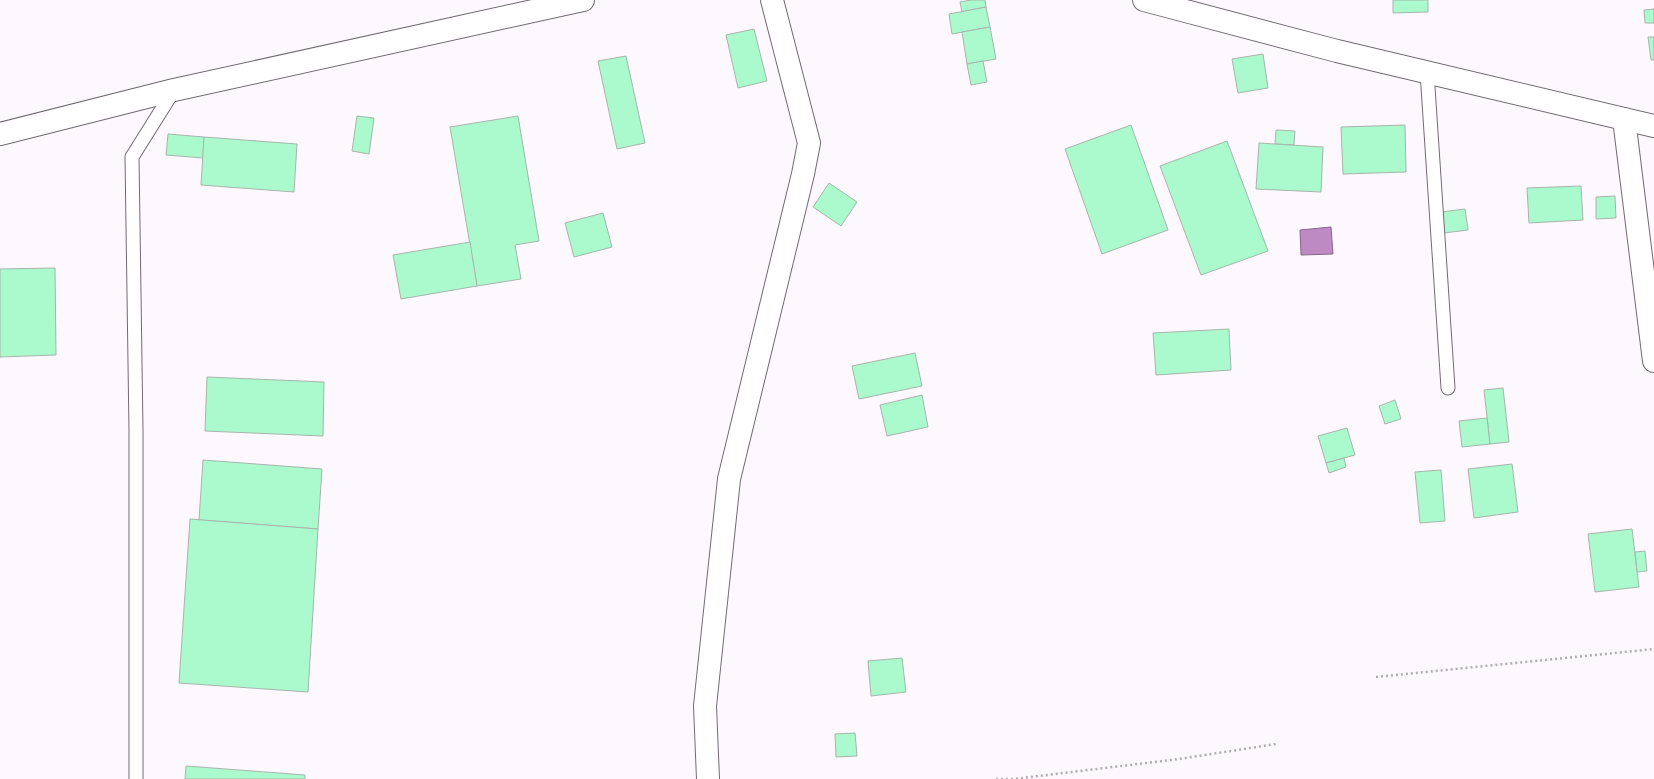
<svg xmlns="http://www.w3.org/2000/svg" width="1654" height="779" font-family="'Noto Serif',serif">
	<rect width="100%" height="100%" fill="#fdf8fe"/>
	<path fill="#be8ac3" stroke="#8a648d" d="M1331,227L1333,254L1301,255L1300,230Z"/>
	<g fill="#aafacd" stroke="#a8b4ac">
		<path d="M971,0H985L986,7L962,12L960,2Z"/>
		<path d="M1393,0H1428V12L1393,13Z"/>
		<path d="M986,7L990,27L952,34L949,14Z"/>
		<path d="M1654,9V23H1645L1644,10Z"/>
		<path d="M990,27L996,59L967,64L962,32Z"/>
		<path d="M754,29L767,81L738,88L726,35Z"/>
		<path d="M1648,37H1654V60H1651Z"/>
		<path d="M1263,54L1268,88L1238,93L1232,59Z"/>
		<path d="M626,56L645,143L617,149L598,61Z"/>
		<path d="M983,61L987,82L971,85L967,64Z"/>
		<path d="M357,116L374,118L369,154L352,151Z"/>
		<path d="M518,116L539,241L515,245L521,279L477,286L450,127Z"/>
		<path d="M1131,125L1168,230L1102,254L1065,149Z"/>
		<path d="M1405,125L1406,172L1343,174L1341,127Z"/>
		<path d="M1276,130L1295,131L1294,145L1275,144Z"/>
		<path d="M168,134L204,137L203,158L166,155Z"/>
		<path d="M204,137L297,144L294,192L201,185Z"/>
		<path d="M1227,141L1268,251L1201,275L1160,166Z"/>
		<path d="M1259,143L1323,147L1321,192L1256,189Z"/>
		<path d="M829,183L857,202L841,226L813,207Z"/>
		<path d="M1581,186L1583,220L1529,223L1527,188Z"/>
		<path d="M1615,196L1616,218L1596,219V197Z"/>
		<path d="M1465,209L1468,230L1444,233L1441,212Z"/>
		<path d="M603,213L612,247L574,257L565,223Z"/>
		<path d="M470,242L477,286L401,299L393,255Z"/>
		<path d="M55,268L56,355L0,357V269Z"/>
		<path d="M1229,329L1231,370L1156,375L1153,333Z"/>
		<path d="M915,353L922,386L859,399L852,366Z"/>
		<path d="M207,377L324,382L323,436L205,431Z"/>
		<path d="M1503,388L1509,442L1490,444L1484,390Z"/>
		<path d="M922,395L928,427L887,436L880,405Z"/>
		<path d="M1395,400L1401,419L1385,424L1379,406Z"/>
		<path d="M1487,418L1490,444L1462,447L1459,421Z"/>
		<path d="M1347,428L1355,455L1326,463L1318,436Z"/>
		<path d="M1344,458L1346,467L1329,473L1326,463Z"/>
		<path d="M203,460L322,469L318,529L199,520Z"/>
		<path d="M1512,464L1518,512L1474,518L1468,469Z"/>
		<path d="M1441,470L1445,521L1420,523L1415,472Z"/>
		<path d="M190,519L318,529L308,692L179,683Z"/>
		<path d="M1632,529L1639,587L1595,592L1588,534Z"/>
		<path d="M1645,551L1647,571L1637,572L1635,552Z"/>
		<path d="M902,658L906,692L871,696L868,661Z"/>
		<path d="M855,733L857,756L836,757L835,734Z"/>
		<path d="M186,766L305,775V779H185Z"/>
	</g>
	<g fill="none" stroke-linecap="round" stroke-linejoin="round">
		<defs>
			<g id="service">
				<path d="M1427,72L1448,388"/>
				<path d="M136,779V431L132,157L174,90"/>
			</g>
			<g id="minor">
				<path d="M1624,119L1654,361"/>
				<path d="M0,134L174,90L583,0"/>
				<path d="M708,779L705,706L729,479L803,174L809,143L772,0"/>
			</g>
			<path id="tertiary" d="M1144,0L1337,51L1654,126"/>
		</defs>
		<use href="#service" stroke="#726a73" stroke-width="15"/>
		<use href="#minor" stroke="#726a73" stroke-width="24"/>
		<use href="#tertiary" stroke="#726a73" stroke-width="24"/>
		<g stroke="#b0acb1" stroke-width="2.5" stroke-dasharray="2 3" stroke-linecap="butt">
			<path d="M1376,677L1654,649"/>
			<path d="M996,779H1014L1179,759L1276,744"/>
		</g>
		<use href="#service" stroke="#fff" stroke-width="13"/>
		<use href="#minor" stroke="#fff" stroke-width="22"/>
		<use href="#tertiary" stroke="#fff" stroke-width="22"/>
	</g>
</svg>
